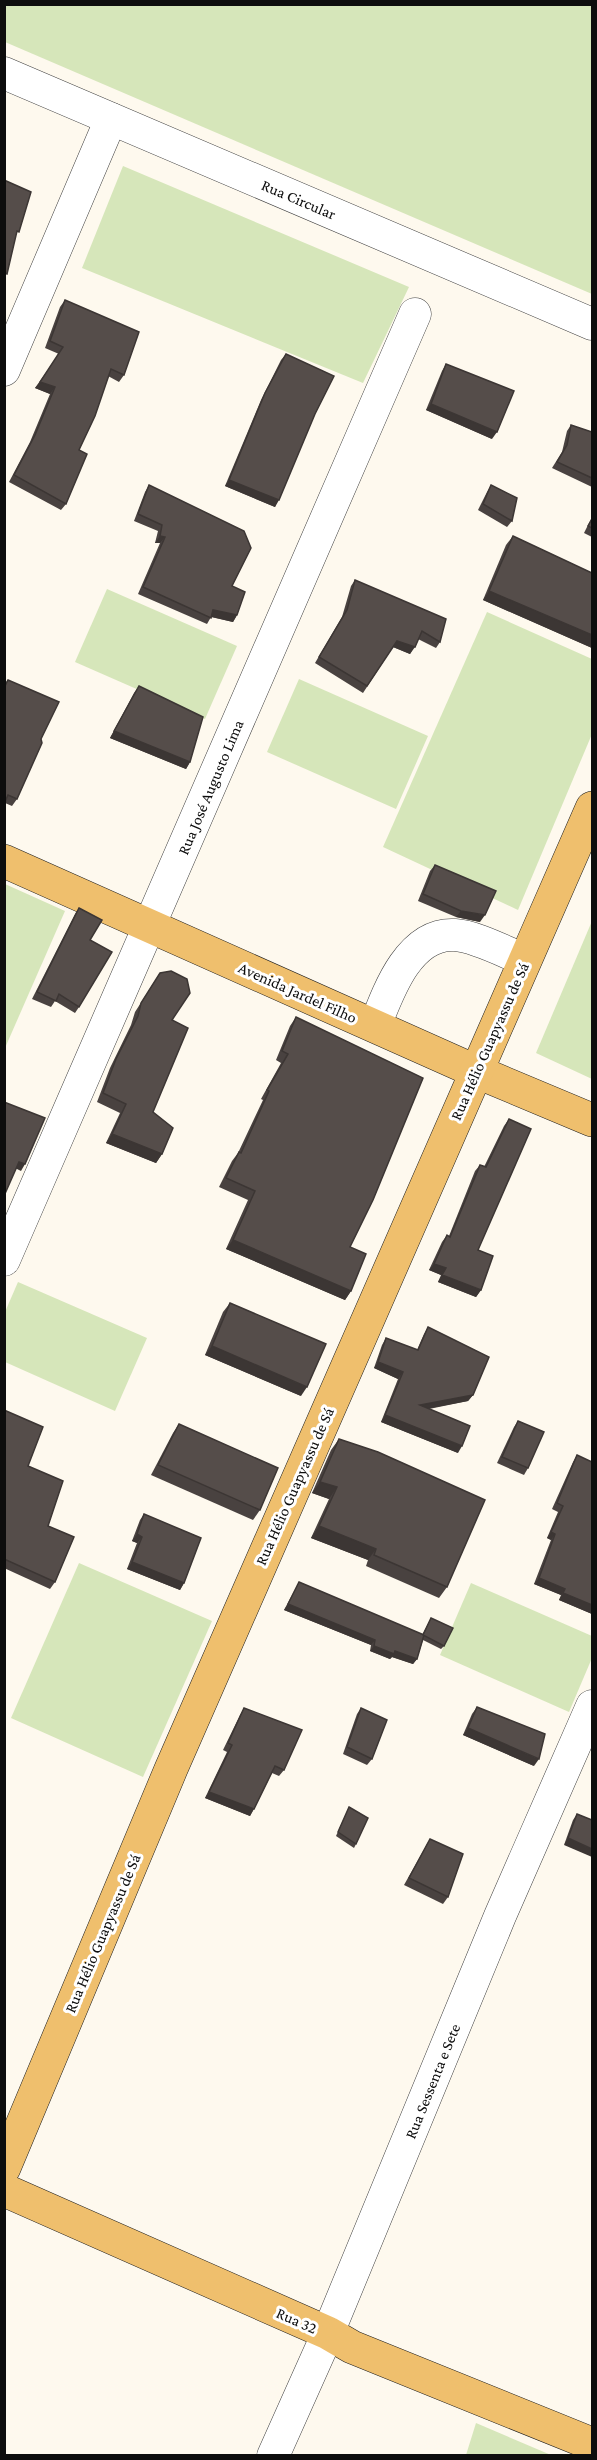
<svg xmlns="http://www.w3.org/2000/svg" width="597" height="2460" font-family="'Crimson Pro',serif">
	<rect width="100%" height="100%" fill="#fef9ee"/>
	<g fill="#d6e6ba">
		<path d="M5,4L592,5V294L5,42Z"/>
		<path d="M123,166L409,287L363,383L82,268Z"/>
		<path d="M107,589L237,646L205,719L75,662Z"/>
		<path d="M487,612L592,659V734L518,910L383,847Z"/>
		<path d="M299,679L428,736L396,809L267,752Z"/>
		<path d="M5,884L65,911L5,1048Z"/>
		<path d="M592,921V1079L536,1053Z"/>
		<path d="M18,1282L147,1338L115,1411L5,1362V1312Z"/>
		<path d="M79,1563L212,1621L143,1777L11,1718Z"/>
		<path d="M471,1583L592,1636V1658L569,1712L440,1655Z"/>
		<path d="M476,2423L551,2455H466Z"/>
	</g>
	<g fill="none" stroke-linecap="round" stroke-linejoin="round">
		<defs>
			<g id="minor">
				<path d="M4,73L592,324"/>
				<path d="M4,370L111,119"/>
				<path d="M375,1026C388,992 409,932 455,935C475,936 505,952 525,960"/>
				<path d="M4,1260L415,314"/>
				<path d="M273,2456L328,2333L500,1916L592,1706"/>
			</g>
			<g id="major">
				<path d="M4,861L475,1071L592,1120"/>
				<path d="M4,2168L171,1769L592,808"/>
				<path d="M4,2190L328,2333L352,2347L592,2444"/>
			</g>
		</defs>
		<use href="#minor" stroke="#404040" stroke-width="33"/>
		<use href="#major" stroke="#1e1e1e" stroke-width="34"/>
		<use href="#minor" stroke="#fff" stroke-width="32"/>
		<use href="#major" stroke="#efbf6d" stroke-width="33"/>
	</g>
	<g fill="#494240">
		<path d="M65,300L124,375L119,382L108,376L79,450L66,504L61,510L9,482L30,442L50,394L35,388L59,354L45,348L60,307Z"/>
		<path d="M286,354L315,414L275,507L225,486L261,400L281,360Z"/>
		<path d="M446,364L492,439L426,410L442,371Z"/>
		<path d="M571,425L592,432V487L552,468L562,452L567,431Z"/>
		<path d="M149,485L232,586L237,615L233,622L211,617L207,624L138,594L160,543H155L158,531L134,521L145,492Z"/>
		<path d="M491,485L512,521L507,527L478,510L487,492Z"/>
		<path d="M592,517V537L584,533Z"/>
		<path d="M513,536L592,573V648L483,600L506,545Z"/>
		<path d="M355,580L440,642L436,648L418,639L410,654L393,647L363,693L315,663L342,617L351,586Z"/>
		<path d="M8,680L41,739L17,799L12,806L5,803L4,804V684Z"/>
		<path d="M139,686L190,762L186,769L110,738L134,693Z"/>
		<path d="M435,865L480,922L456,917L418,901L430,871Z"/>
		<path d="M79,908L90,940L79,1007L75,1013L55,1001L51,1007L32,999L75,914Z"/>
		<path d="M160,973L172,1020L153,1112L162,1154L156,1163L106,1143L120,1113L97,1102L110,1068L131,1025L135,1012Z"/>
		<path d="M296,1017L350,1247L351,1291L345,1300L226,1249L248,1200L219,1187L232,1161L238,1153L263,1100L261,1099L281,1063L276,1060L290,1026Z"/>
		<path d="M509,1119L478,1250L481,1290L476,1297L438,1282L441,1275L429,1270L442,1242L447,1235L449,1236L475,1171L480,1165L484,1167L504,1126Z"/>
		<path d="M230,1303L301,1396L205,1355L223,1312Z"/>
		<path d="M428,1327L473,1395L468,1401L429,1409L458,1453L381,1422L398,1379L374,1368L382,1345L386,1338L417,1350L424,1334Z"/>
		<path d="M4,1410L28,1466L48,1526L55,1582L50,1589L4,1568Z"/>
		<path d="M518,1421L528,1468L524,1475L497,1463L514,1427Z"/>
		<path d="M179,1424L260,1510L253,1520L151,1475L173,1433Z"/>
		<path d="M339,1439L447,1587L439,1598L366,1566L368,1560L311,1538L329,1499L312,1493L331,1450Z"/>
		<path d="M577,1455L592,1614L559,1600L561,1595L534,1584L551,1540L547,1538L558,1512L552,1509L573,1462Z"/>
		<path d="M144,1514L184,1583L180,1590L127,1569L137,1543L132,1541L140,1520Z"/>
		<path d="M299,1582L422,1635L431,1618L444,1646L441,1649L423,1640L417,1659L413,1664L392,1657L390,1659L370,1651L371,1645L284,1610Z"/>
		<path d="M477,1707L534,1766L463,1735L472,1714Z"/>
		<path d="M244,1708L284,1770L279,1776L272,1773L250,1816L205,1798L227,1752L223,1750L240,1715Z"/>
		<path d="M361,1708L372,1759L367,1765L343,1754L357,1714Z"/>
		<path d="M349,1807L356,1844L354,1848L336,1836Z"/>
		<path d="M577,1814L592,1820L564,1845L573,1820Z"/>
		<path d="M430,1839L448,1897L443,1904L404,1885Z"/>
	</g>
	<g fill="#3c3634">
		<path d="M40,382L55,387L50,394L35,388Z"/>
		<path d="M431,404L497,432L492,439L426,410Z"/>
		<path d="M229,480L279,500L275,507L225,486Z"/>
		<path d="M160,536L165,537L160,543H155Z"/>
		<path d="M489,591L592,635V648L483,600Z"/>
		<path d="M213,610L237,615L233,622L208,616Z"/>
		<path d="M397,641L415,647L410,654L393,647Z"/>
		<path d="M114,731L190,762L186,769L110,738Z"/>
		<path d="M461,911L485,915L480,922L456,917Z"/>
		<path d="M112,1134L162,1154L156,1163L106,1143Z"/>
		<path d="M19,1162L25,1164L21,1171L15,1168Z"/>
		<path d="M233,1240L351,1291L345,1300L226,1249Z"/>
		<path d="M434,1264L446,1268L441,1275L429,1270Z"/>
		<path d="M442,1275L481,1290L476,1297L438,1282Z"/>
		<path d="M212,1346L307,1387L301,1396L205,1355Z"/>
		<path d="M378,1362L403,1372L398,1379L374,1368Z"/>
		<path d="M473,1395L468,1401L415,1411L420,1405Z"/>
		<path d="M385,1415L462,1446L458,1453L381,1422Z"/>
		<path d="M320,1482L337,1487L329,1499L312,1493Z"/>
		<path d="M319,1526L376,1549L368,1560L311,1538Z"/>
		<path d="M551,1532L555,1534L551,1540L547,1538Z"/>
		<path d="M137,1534L142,1537L137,1543L132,1541Z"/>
		<path d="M132,1562L184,1583L180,1590L127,1569Z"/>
		<path d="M539,1578L565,1589L561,1595L534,1584Z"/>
		<path d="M563,1593L592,1605V1614L559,1600Z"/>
		<path d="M288,1604L375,1640L371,1645L284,1610Z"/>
		<path d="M374,1646L395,1651L417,1659L413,1664L392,1657L390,1659L370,1651Z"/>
		<path d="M468,1728L539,1759L534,1766L463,1735Z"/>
		<path d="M209,1792L254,1809L250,1816L205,1798Z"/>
		<path d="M568,1838L592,1849V1857L564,1845Z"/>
	</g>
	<g fill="#554d4a" stroke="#3c3634" stroke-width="1.5">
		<path d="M4,180L31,192L19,232L17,231L7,274L4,273Z"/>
		<path d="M65,300L139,332L124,375L111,369L95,416L79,450L87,454L66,504L14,475L35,435L55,387L40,382L63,347L50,341Z"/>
		<path d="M286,354L334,376L315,414L279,500L229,480L265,393Z"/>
		<path d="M446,364L514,391L497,432L431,404Z"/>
		<path d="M571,425L592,432V478L557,462L567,445Z"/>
		<path d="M149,485L244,531L251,548L232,586L245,592L237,615L213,610L211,618L143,587L165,537L160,536L162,525L138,514Z"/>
		<path d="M491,485L517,498L512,521L483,504Z"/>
		<path d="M592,519V528L588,526Z"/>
		<path d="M513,536L592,573V635L489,591Z"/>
		<path d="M355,580L446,619L440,642L422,631L415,647L397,641L367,686L319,657L347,610Z"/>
		<path d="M8,680L59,702L41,739L42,743L17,799L8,795L4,804V688Z"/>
		<path d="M139,686L203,717L190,762L114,731Z"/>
		<path d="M435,865L496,891L485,915L461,911L423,894Z"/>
		<path d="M79,908L102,920L90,940L112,952L79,1007L59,994L56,1001L37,992Z"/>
		<path d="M171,971L187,979L190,993L172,1020L188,1028L153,1112L173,1128L162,1154L112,1134L126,1104L103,1093L116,1059L138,1016L141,1003L160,973Z"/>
		<path d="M296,1017L423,1078L373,1200L350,1247L366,1254L351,1291L233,1240L255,1191L226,1178L239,1152L241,1153L269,1091L267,1090L288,1054L282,1051Z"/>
		<path d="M4,1102L45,1118L25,1164L19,1162L4,1196Z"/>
		<path d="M509,1119L531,1129L478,1250L493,1256L481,1290L442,1275L446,1268L434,1264L447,1235L450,1237L480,1165L486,1167Z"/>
		<path d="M230,1303L326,1344L307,1387L212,1346Z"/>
		<path d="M428,1327L489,1357L473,1395L420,1405L470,1426L462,1446L385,1415L403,1372L378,1362L386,1338L418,1350Z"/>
		<path d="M4,1410L43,1427L28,1466L63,1481L48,1526L74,1537L55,1582L4,1559Z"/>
		<path d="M518,1421L544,1432L528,1468L502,1457Z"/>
		<path d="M179,1424L278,1468L260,1510L158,1465Z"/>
		<path d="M339,1439L378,1452L485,1500L447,1587L374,1555L376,1549L319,1526L337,1487L320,1482Z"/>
		<path d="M577,1455L592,1462V1605L563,1593L565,1589L539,1578L555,1534L551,1532L563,1506L557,1503Z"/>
		<path d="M144,1514L201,1538L184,1583L132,1562L142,1537L137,1534Z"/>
		<path d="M299,1582L424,1635L417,1659L395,1651L394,1654L374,1646L375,1640L288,1604Z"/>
		<path d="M431,1618L453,1628L444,1646L423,1635Z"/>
		<path d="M477,1707L545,1734L539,1759L468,1728Z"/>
		<path d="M244,1708L302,1730L284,1770L275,1766L254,1809L209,1792L232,1745L228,1743Z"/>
		<path d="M361,1708L387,1720L372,1759L347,1747Z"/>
		<path d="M349,1807L368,1818L356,1844L338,1832Z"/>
		<path d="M577,1814L592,1820V1849L568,1838Z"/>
		<path d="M430,1839L463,1854L448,1897L409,1878Z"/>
	</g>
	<g text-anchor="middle" stroke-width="6" stroke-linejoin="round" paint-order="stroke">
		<g font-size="16" fill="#0d0d0d" stroke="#fff">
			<text transform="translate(299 199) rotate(23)" y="6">Rua Circular</text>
			<text transform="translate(210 787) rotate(-67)" y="6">Rua José Augusto Lima</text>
			<text transform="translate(298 992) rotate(24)" y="6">Avenida Jardel Filho</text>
			<text transform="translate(489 1041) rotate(-66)" y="6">Rua Hélio Guapyassu de Sá</text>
			<text transform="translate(294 1486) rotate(-66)" y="6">Rua Hélio Guapyassu de Sá</text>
			<text transform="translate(102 1933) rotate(-67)" y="6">Rua Hélio Guapyassu de Sá</text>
			<text transform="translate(432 2081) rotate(-68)" y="6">Rua Sessenta e Sete</text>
			<text transform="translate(297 2320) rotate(24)" y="6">Rua 32</text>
		</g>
	</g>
	<rect width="597" height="2460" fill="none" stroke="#0d0d0d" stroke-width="12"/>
</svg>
